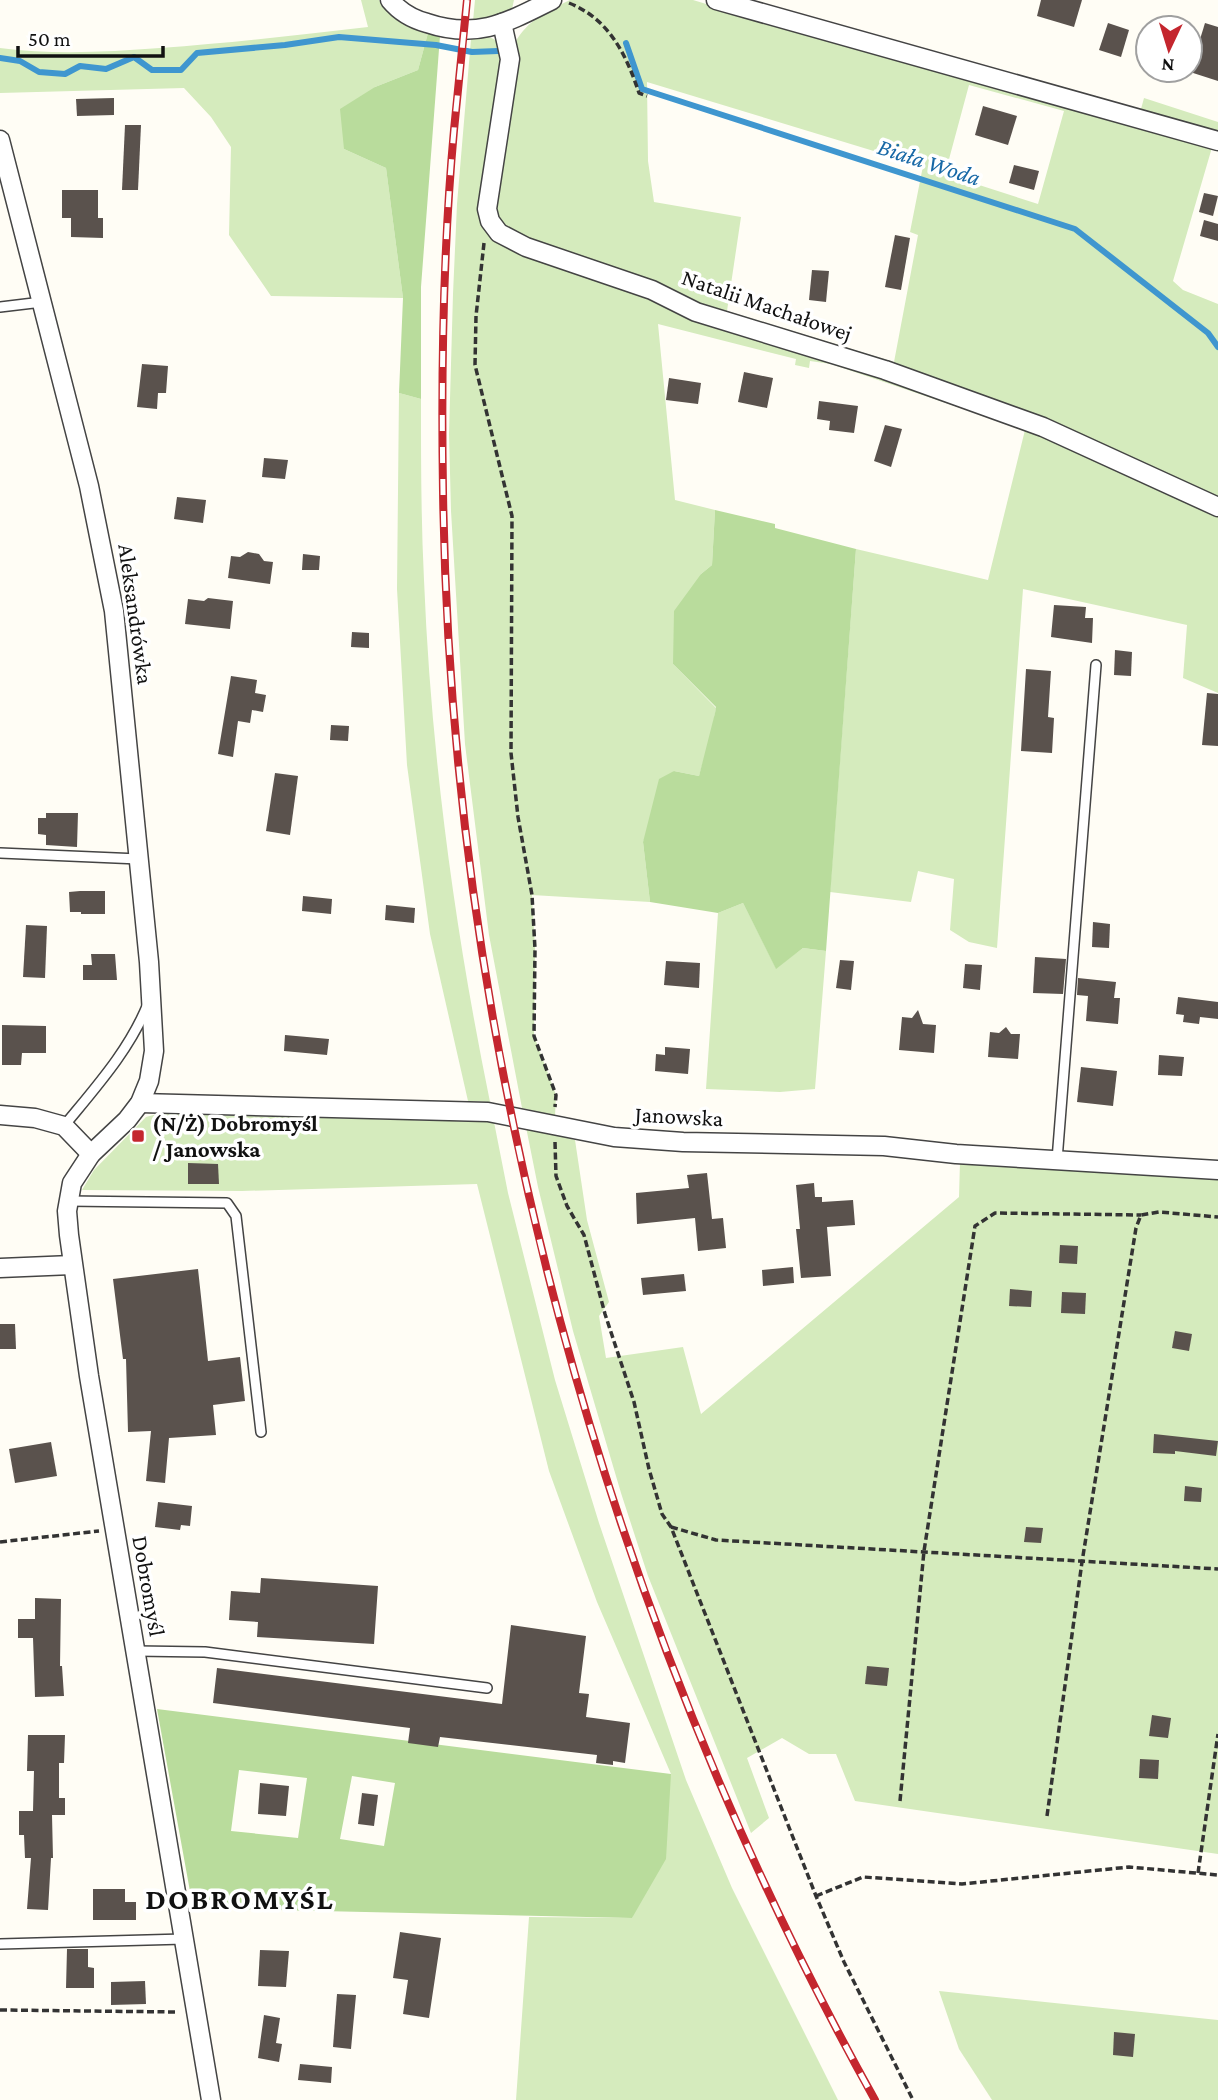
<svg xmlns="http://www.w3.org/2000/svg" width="1218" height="2100" font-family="'Crimson Pro',serif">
	<rect width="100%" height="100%" fill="#fffdf5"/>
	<g fill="#d5ebbd" fill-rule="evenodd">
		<path d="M361,0H379C393,17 407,25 428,33L418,70L375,87L344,149L386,168L403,298L271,296L229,235L231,147L211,117L184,88L0,93V48C53,55 107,52 160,48C230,43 299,35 368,27Z"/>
		<path d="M475,0H514L512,9L488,19L473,21Z"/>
		<path d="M570,0H693L818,38L1213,144L1173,281L1183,290L1218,304V501L699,307L503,229L496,217L494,204L515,43C527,20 548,11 570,0ZM647,82L923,166L910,232L918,235L894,362L727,311L741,217L654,202L648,161ZM969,85L1064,111L1038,204L945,174Z"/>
		<path d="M488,37C500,40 501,47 505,58L483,220L651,296L679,314L820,356L1042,431L1218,512V693L1183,678L1187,625L1023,589L997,948L969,942L950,930L954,879L918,871L911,902L830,892L856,549L988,580L1025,430L831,364L810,361L809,368L795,365L796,359L658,324L675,500L715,510L712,565L701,574L673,664L716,708L711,735L699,776L674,771L643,842L650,902L532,895L535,949L534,1036L556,1095L555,1116L522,1108L489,935L465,744L451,511L449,434L453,294L457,204L471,39Z"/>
		<path d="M1144,98L1218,122V132L1141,109Z"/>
		<path d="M399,393L421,399C421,459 421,520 424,580C431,755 455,931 490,1102L468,1101L430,934L407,765L397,589Z"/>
		<path d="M743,903L776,968L803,948L826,951L815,1089L780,1092L706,1089L718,913Z"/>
		<path d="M157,1114L494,1122L508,1193L555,1380L599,1523L686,1780L732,1888L838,2100H516L529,1917L632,1918L671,1774L597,1602L549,1471L477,1184L242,1191L82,1190L94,1170L146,1117Z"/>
		<path d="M526,1127L575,1140L587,1220L609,1302L599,1316L606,1358L683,1347L701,1414L959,1197L960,1162L1218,1178V1854L855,1801L836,1754H809L782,1738L747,1758L769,1818L751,1833L648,1576L621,1493L573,1331L538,1187Z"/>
		<path d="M939,1991L1218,2020V2100H992L959,2049Z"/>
	</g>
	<g fill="#b9dc9c" fill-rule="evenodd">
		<path d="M428,33L440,36L421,287V399L399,393L403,298L386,168L344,149L340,109L375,87L418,70Z"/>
		<path d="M715,510L775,524V528L856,549L826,951L803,948L776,969L743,903L718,913L650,902L643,842L659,779L674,771L699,776L715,713L716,707L673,664L674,611L701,574L712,565Z"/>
		<path d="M157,1709L671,1774L666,1859L632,1918L193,1908ZM239,1770L307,1778L298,1838L231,1831ZM352,1776L395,1783L384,1846L340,1839Z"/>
	</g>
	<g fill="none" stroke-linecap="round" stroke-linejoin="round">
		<g stroke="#3f96cf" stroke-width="6">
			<path d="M626,43L642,89L1075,229L1208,333L1218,347"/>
			<path d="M0,58L20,61L39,72L65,74L80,66L106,69L134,57L152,70H181L197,53L285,45L339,37L436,45L472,52L498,51"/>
		</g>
	</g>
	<g fill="#5a524d">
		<path d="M1041,0H1082L1074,27L1037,16Z"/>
		<path d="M1108,23L1129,30L1121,57L1099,50Z"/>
		<path d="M1205,23L1218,27V81L1190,72Z"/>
		<path d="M114,98V115L77,116L76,99Z"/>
		<path d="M983,106L1017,116L1008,145L975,135Z"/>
		<path d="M125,125H141L138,190H122Z"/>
		<path d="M1014,165L1039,171L1034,190L1009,183Z"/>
		<path d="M62,190H98V218H103V238L71,237V218H62Z"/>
		<path d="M1204,193L1218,196L1213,216L1199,212Z"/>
		<path d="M1204,220L1218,224V241L1200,236Z"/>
		<path d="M895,235L910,238L901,290L885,287Z"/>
		<path d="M812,270L829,271L826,302L809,300Z"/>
		<path d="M142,364L168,366L166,393H158L157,409L137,407Z"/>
		<path d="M744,372L773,378L767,408L738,402Z"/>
		<path d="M669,378L701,383L698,404L666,400Z"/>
		<path d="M819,401L858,406L854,433L829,430L830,421L817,419Z"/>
		<path d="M885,425L902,429L891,467L874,461Z"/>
		<path d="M264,458L288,460L285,479L262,477Z"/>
		<path d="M177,497L206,500L203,523L174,519Z"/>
		<path d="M248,552L259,554L264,561L273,562L270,584L228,578L231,556L240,557Z"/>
		<path d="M303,554L320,556L319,570H302Z"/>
		<path d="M208,598L233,601L230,629L185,624L188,599L204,601Z"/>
		<path d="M1054,605L1086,607L1085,618H1093L1092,643L1051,637Z"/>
		<path d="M352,632L369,633V648L351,647Z"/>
		<path d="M1115,650L1132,652L1131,676L1114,675Z"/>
		<path d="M1026,669L1051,671L1048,717L1054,718L1052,753L1021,751Z"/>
		<path d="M231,676L257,680L255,693L266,695L263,712L252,710L250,723L238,721L233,757L218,754Z"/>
		<path d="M1207,693L1218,694V746L1202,745Z"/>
		<path d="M331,725L349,726L348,741L330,740Z"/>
		<path d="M275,773L298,776L290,835L266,831Z"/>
		<path d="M46,813H78L77,847L46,845V835L38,834V818H46Z"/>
		<path d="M80,891H105V914H81V912H70L69,892Z"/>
		<path d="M303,896L332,899L331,914L302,911Z"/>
		<path d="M386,905L415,908L414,923L385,920Z"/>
		<path d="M1093,922L1110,924L1109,948L1092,947Z"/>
		<path d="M26,925L47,926L45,978L23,977Z"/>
		<path d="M91,954H115L117,980H83V965H92Z"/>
		<path d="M1035,957L1066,959L1063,994L1033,993Z"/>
		<path d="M840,960L854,961L851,990L836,988Z"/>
		<path d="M666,961L700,963L699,988L664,985Z"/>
		<path d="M965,964L982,965L980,990L963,988Z"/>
		<path d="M1078,978L1116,982L1114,998H1120L1118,1024L1086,1021L1088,996L1077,995Z"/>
		<path d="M1178,997L1218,1002V1019L1200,1017L1199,1024L1183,1022L1184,1015L1176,1014Z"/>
		<path d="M918,1010L923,1024L936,1025L934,1053L899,1050L902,1017L912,1018Z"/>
		<path d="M2,1025L46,1026V1053H22L21,1065H2Z"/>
		<path d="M1006,1027L1011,1034H1020L1018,1059L988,1057L990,1032L999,1033Z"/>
		<path d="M285,1035L329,1039L327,1055L284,1051Z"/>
		<path d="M665,1047L690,1049L688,1074L655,1071L656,1054L665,1055Z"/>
		<path d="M1159,1055L1184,1057L1182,1076L1158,1075Z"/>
		<path d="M1081,1067L1117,1071L1113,1106L1077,1102Z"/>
		<path d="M188,1163L218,1164L219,1184H188Z"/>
		<path d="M707,1173L712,1219L723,1218L726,1248L698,1251L695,1218L637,1224L636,1193L689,1188L687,1175Z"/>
		<path d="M814,1183L815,1197H822V1202L853,1200L855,1225L827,1227L831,1276L801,1278L796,1229H800L796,1185Z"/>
		<path d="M1060,1245L1078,1246L1077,1264L1059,1263Z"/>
		<path d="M793,1267L794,1283L763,1286L762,1270Z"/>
		<path d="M198,1269L208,1361L240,1357L245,1401L213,1405L216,1435L169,1438L165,1483L146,1481L151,1431L128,1432L126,1359H123L113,1279Z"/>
		<path d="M684,1274L686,1291L643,1295L641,1278Z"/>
		<path d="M1010,1289L1032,1291L1031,1307L1009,1306Z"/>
		<path d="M1062,1292L1086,1293L1085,1314L1061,1313Z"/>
		<path d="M0,1324H15L16,1349H0Z"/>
		<path d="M1175,1331L1192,1334L1189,1351L1172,1348Z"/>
		<path d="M1154,1434L1218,1441L1216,1456L1175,1451V1454L1153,1453Z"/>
		<path d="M51,1442L57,1476L15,1483L9,1449Z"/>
		<path d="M1185,1486L1202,1488L1201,1502L1184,1501Z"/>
		<path d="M158,1502L192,1506L190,1526L181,1525L180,1530L155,1527Z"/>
		<path d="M1026,1527L1043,1528L1041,1543L1024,1542Z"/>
		<path d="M261,1578L378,1586L374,1644L257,1637L258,1622L229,1620L231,1591L260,1593Z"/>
		<path d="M35,1598L61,1599L60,1666H62L64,1696L35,1697L33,1638H18V1619H35Z"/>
		<path d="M511,1625L586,1636L579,1693L589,1694L586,1717L630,1723L625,1763L613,1761V1765L596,1763L597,1755L440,1737L438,1747L408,1743L410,1728L213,1703L217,1668L502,1704Z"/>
		<path d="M867,1666L889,1668L887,1686L865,1684Z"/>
		<path d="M1152,1715L1171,1718L1168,1738L1149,1736Z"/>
		<path d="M28,1735H65L64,1763H59V1798H65V1815H52L53,1858H51L48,1910L27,1909L31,1858H25L24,1835H19V1811H33L34,1771H27Z"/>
		<path d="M1140,1759L1159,1760L1158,1779L1139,1778Z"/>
		<path d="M260,1783L289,1786L286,1816L258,1814Z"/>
		<path d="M362,1793L378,1795L374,1826L358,1824Z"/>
		<path d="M93,1889H125V1902H136V1920H93Z"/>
		<path d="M400,1932L441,1938L429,2018L403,2014L408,1980L393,1978Z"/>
		<path d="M67,1949H88V1967L94,1968V1988H66Z"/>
		<path d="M260,1950L289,1951L286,1987L258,1986Z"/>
		<path d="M145,1981L146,2004L111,2005V1982Z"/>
		<path d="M337,1994L356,1995L351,2049L333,2047Z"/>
		<path d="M264,2015L280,2018L276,2043L282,2044L279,2062L258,2058Z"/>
		<path d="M1114,2032L1135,2034L1133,2057L1113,2055Z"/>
		<path d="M300,2064L332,2067L331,2083L298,2080Z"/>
	</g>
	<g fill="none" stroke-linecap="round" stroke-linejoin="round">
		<defs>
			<g id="service">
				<path d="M0,307L42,302"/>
				<path d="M0,853L139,859"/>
				<path d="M64,1126C95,1088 129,1051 148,1004"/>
				<path d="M1057,1160L1096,665"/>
				<path d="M68,1201L227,1203L236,1216L261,1432"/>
				<path d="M136,1651L205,1652L487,1688"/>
				<path d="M0,1944L184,1939"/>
			</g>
			<g id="minor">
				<path d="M390,0C400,12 412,19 427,23C477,40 508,22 552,0"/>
				<path d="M716,0L1218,141"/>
				<path d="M502,23L510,59L487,209L490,221L499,233L526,247L652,290L696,312L885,370L1043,427L1218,507"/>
				<path d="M0,140L89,486L114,611L118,651L149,962L154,1051L149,1081L140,1103L127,1120L91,1154L72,1183L67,1211L69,1235L89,1376L211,2100"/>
				<path d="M140,1103L488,1112L614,1137L683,1142L884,1146L956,1154L1218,1170"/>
				<path d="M0,1115L35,1118L64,1126L91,1154"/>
				<path d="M0,1268L72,1265"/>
			</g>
		</defs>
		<use href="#service" stroke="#444" stroke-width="12"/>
		<use href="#minor" stroke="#444" stroke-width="21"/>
		<g stroke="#333" stroke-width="3.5" stroke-dasharray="7 3.5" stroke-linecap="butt">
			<path d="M569,3C609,19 626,54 639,93L647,96"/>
			<path d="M484,243L476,316L475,365L512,516L511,753L518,817L532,895L535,949L534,1036L556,1095L555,1107"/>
			<path d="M555,1142L556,1176L567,1206L584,1235L605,1314L634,1402L649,1469L662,1514L671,1527L816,1896L844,1962L913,2100"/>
			<path d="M671,1527L716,1540L1218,1569"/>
			<path d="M0,1542L99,1531"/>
			<path d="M900,1801L924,1551L975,1226L995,1213L1141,1215"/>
			<path d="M1047,1816L1082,1562L1136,1228L1141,1215L1159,1212L1218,1217"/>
			<path d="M1198,1873L1218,1734"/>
			<path d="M816,1896L863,1877L962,1884L1129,1867L1218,1875"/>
			<path d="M0,2010L178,2012"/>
		</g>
		<use href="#service" stroke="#fff" stroke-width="9"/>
		<use href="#minor" stroke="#fff" stroke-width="18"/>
		<defs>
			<path id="rail" d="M467,0C463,44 458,87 454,130C443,250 441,371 443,491C451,1047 604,1614 875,2100"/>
		</defs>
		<use href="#rail" stroke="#c4262e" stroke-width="8"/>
		<use href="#rail" stroke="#fff" stroke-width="5" stroke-dasharray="16" stroke-linecap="butt"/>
	</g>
	<rect fill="#c4262e" stroke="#fff" stroke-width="2.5" x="131" y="1129" width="14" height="14" rx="3.5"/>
	<g text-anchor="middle" stroke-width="7" stroke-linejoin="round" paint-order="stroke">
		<g font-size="23" fill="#111" stroke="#fff">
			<text transform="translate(767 305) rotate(19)" y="8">Natalii Machałowej</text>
			<text transform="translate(136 614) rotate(82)" y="8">Aleksandrówka</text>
			<text transform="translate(679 1116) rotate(3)" y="8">Janowska</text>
			<text transform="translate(149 1586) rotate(80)" y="8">Dobromyśl</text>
		</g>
		<g font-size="23" font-weight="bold" fill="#111" stroke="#fff" text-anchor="start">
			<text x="152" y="1131">(N/Ż) Dobromyśl<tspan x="152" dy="26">/ Janowska</tspan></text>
		</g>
		<g font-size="24" font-style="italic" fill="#1768a6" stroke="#fff">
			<text transform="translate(929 162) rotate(18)" y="8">Biała Woda</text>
		</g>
		<g font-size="30" font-weight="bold" letter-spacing="2" fill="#111" stroke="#fff">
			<text x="240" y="1909">DOBROMYŚL</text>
		</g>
	</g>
	<g transform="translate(1169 49) rotate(184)"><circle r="33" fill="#ffffff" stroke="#a0a0a0" stroke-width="2"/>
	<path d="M0-5L12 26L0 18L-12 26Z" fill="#c4262e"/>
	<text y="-10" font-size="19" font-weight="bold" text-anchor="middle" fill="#111111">N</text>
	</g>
	<path d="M18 46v10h145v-10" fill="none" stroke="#111111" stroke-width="3.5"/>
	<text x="28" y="46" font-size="21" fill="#111111" stroke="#ffffff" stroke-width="5" paint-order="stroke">50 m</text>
</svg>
